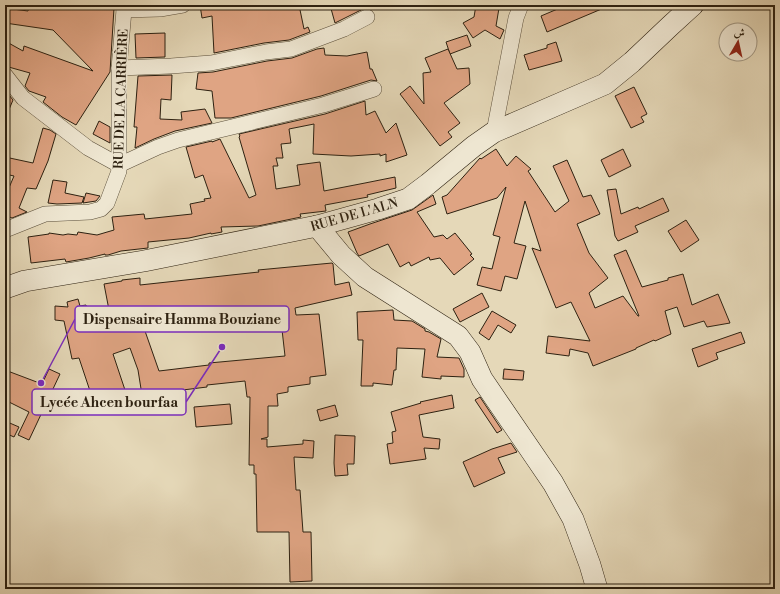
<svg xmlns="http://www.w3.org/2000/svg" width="780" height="594" font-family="'Libre Bodoni',Amiri,serif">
	<rect width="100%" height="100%" fill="#e5d8b8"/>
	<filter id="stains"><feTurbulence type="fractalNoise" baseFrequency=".005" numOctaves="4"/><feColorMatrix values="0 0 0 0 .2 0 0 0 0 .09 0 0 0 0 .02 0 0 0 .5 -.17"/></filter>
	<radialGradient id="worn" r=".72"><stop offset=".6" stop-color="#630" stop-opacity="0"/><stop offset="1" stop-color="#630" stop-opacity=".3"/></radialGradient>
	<g fill="#dfa483" stroke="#2d2111" fill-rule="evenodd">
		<path d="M29,5H74V6L114,8L110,72L76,125L62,117L43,102L46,97L29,91L25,86L30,73L5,66V41L23,51L24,46L93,71L53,30L5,23V8L28,11Z"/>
		<path d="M200,5H299L304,29L308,27L310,32L289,40L264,43L214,53L212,16L202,18Z"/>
		<path d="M330,5H369L370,9L367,8L363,9L335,23Z"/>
		<path d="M476,5H483L499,8L496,26L504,30L500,39L485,30L473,38L463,23L474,17Z"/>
		<path d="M567,5H611L547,32L541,16Z"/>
		<path d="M165,33V57L136,58L135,34Z"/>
		<path d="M467,35L471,46L450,54L446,42Z"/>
		<path d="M556,42L562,61L529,70L524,55L547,48V45Z"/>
		<path d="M324,48L325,55L347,56L367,52L370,69H372L377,81L371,80L321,96L231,118H215L212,91L196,89L198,73L213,72L267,61L292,58L317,49Z"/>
		<path d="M448,49L457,69L469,68L470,84L444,103L460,123L448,132L452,137L440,146L400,94L410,86L424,104L423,73L431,72L425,58Z"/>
		<path d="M172,75L171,100L161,99L160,119L182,120L181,112L205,109L212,123L175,131L154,139L135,148L137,127H134L138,76Z"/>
		<path d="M634,87L647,114L641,117L644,122L631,128L615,96Z"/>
		<path d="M5,90L13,100L5,119Z"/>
		<path d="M365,101L366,115L375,111L386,133L396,123L407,155L386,162V154L380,156V154L351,156L313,154L314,124L289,129L291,143L281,144L283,158H276L278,166H273L276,189L300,185L297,165L320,162L324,191L365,183L395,177L396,188L367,195L368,197L325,205L326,211L300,214L301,217L258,226L221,227L222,232L211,234V233L189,238L148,242V248L121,251L108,255H105V254L89,258L66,262L65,259L31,263L28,237L49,234V233L63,235L68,234L77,235L78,232L97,235L114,230L112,217L144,214L145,219L192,214L190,204L205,201L204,199L211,198L203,175L195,178L186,147L212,141V142L220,139L249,198L256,195L239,137L240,136L239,134L325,114Z"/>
		<path d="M99,121L110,127V143L93,134Z"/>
		<path d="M43,128L50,130L56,134L48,161L36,189L27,188L19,208L27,212L12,218L5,215V197L14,176L5,174V157L33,163Z"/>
		<path d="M496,149L507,166L516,156L531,169L528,171L555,212L569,201L553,166L567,160L583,197L591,195L600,214L577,224L589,253L608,278L589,293L595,308L623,296L638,316H639L614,255L626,250L642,287L668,280V278L683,274L692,305L718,294L730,323L707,327L704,321L684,327L677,307L665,311L671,334L655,341L654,340L636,348V349L593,366L588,353L570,349L569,356L546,353L548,336L590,341L571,302L556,308L532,248L541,251L525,201L514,243L526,246L517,279L505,276L501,291L477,285L482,267L492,269L500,237L493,235L506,187L497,198L447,214L442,197L447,195L480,158L481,159Z"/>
		<path d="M623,149L631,166L609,177L601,160Z"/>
		<path d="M53,180L67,182L65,193L84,197L82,203L57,204L48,203Z"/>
		<path d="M616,189L621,214L638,207L639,209L663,198L669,211L635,226L638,232L618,241L615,236L607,190Z"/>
		<path d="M86,193L100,196L96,201L83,203Z"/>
		<path d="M433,195L436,204L417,212L434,237L443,235L447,239L455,233L472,254L470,255L474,259L454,275L440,258L430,260L429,257L411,266L409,262L400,267L388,244L359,256L357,253L348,232L370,224L412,210Z"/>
		<path d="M686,220L699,240L681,252L668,231Z"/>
		<path d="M332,263L333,264L335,285L349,282L352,295L295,308L296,315L319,314L326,375L310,377V384L288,387V392L277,394L278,406H268V437L261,439H267V447L303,444V440L314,441L313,458L294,457L296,490H300L303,532H311L312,581L290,582L289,532H257L256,474H254V465H249L250,397H247L245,381L207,385V387L142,395L138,370L130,348L113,354L128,399V406L105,414L104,410L97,412L79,358L72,359L64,321L55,320V306L68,307L67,302L78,299L80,306L86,305L89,315L109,310L104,284L122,281V280L140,278V285L259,272L258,270ZM268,310V313L280,312L285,356L209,363V365L159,371L145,331L245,320L244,313Z"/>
		<path d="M482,293L489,307L460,322L453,309Z"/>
		<path d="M393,310L394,320L412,321L425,329V331L429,332L441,339L437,357L459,358L464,369V377L441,376V379L422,377L425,349L397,348L396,370H394L392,385L373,383V386H361L363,340H358L357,312Z"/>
		<path d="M492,311L516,325L511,333L498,325L489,340L479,333Z"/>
		<path d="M741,332L745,343L716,353L718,359L698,367L692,349Z"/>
		<path d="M49,369L60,374L29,440L18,435L29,412L5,400V370L42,384Z"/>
		<path d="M504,369L524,371L523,380L503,379Z"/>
		<path d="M452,395L454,408L419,415L423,437L440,439L439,449L424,448L426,459L390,464L387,444L393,443L392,432L396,431L391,412L421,403L420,402Z"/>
		<path d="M480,397L502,430L497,433L475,400Z"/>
		<path d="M230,404L232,424L196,427L194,407Z"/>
		<path d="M335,405L338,416L320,421L317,410Z"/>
		<path d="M5,421L19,427L14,437L5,433Z"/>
		<path d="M335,435L355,436L354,464H347L348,475L335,476L334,463Z"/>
		<path d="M511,443L517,452L498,458L505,473L474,487L463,462L492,449Z"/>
	</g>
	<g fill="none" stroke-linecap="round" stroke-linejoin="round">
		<defs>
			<g id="street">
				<path d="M124,10L160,9L183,5"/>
				<path d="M119,68L171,66L211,63L266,52L291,49L344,29L367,17"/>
				<path d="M5,75L23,98L88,148L119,165L158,147L178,140L323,105L374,89"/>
				<path d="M494,132L516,18L521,5"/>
				<path d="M5,230L45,214L90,212L101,209L107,203L119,171V68L124,10L123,5"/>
			</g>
			<g id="secondary">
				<path d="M317,226L341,255L365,277L458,336L470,352L482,379L553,483L573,519L590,565L597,589"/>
				<path d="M5,288L25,281L144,261L317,226L378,209L408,199L428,184L474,146L494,132L605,84L632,62L670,26L693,5"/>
			</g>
		</defs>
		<use href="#street" stroke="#5b4f3b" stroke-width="16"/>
		<use href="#secondary" stroke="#2d2111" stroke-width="22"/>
		<use href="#street" stroke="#eee6d1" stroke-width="15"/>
		<use href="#secondary" stroke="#eee6d1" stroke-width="21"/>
	</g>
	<g text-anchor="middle" stroke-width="3" stroke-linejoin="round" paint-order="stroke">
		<g font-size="13" fill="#2d2111" stroke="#eee6d1">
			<text transform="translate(120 99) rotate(-88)" y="5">RUE DE LA CARRIÈRE</text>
			<text transform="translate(354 214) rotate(-16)" y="5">RUE DE L'ALN</text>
		</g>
	</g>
	<path fill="none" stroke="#7b2cbf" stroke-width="1.5" d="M41 383L75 319M222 347L186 402"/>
	<g fill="#7b2cbf" stroke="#eee6d1" stroke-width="1.5">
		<circle cx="41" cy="383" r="4"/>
		<circle cx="222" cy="347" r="4"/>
	</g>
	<g fill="#eee6d1" stroke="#7b2cbf" stroke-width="1.5">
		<rect x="75" y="306" width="214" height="26" rx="4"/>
		<rect x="32" y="389" width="154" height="26" rx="4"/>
	</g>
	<g font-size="14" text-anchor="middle" font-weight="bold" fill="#2d2111">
		<text x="182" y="324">Dispensaire Hamma Bouziane</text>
		<text x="109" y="407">Lycée Ahcen bourfaa</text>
	</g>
	<rect width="780" height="594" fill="none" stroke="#e5d8b8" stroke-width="20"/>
	<rect x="6" y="6" width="768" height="582" fill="none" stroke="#2d2111" stroke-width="2"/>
	<rect x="10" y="10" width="760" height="574" fill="none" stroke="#2d2111"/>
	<g transform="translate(738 42) rotate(9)"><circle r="19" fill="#eee6d1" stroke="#a19784"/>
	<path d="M0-3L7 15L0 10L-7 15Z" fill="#8f2418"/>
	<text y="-6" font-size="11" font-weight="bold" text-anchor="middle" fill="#2d2111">ش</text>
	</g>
	<rect width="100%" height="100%" filter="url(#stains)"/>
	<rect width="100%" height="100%" fill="url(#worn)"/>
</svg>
